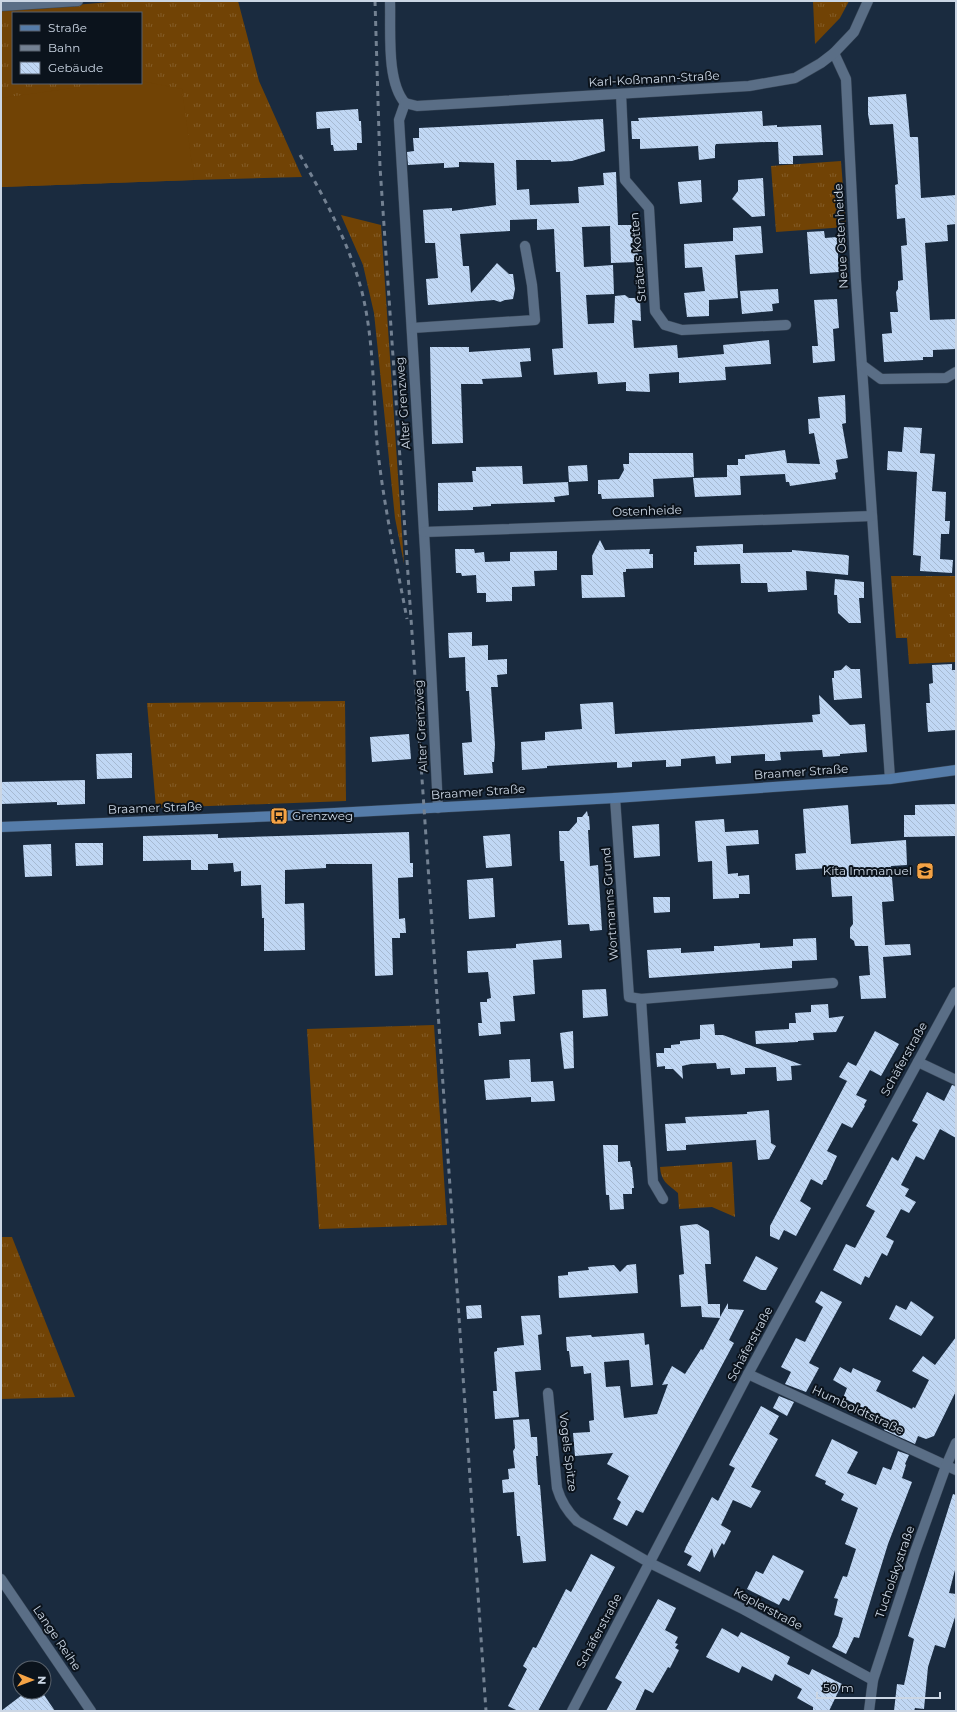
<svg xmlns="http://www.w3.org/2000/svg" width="957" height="1712" font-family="Montserrat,sans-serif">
	<defs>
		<pattern id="grass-tufts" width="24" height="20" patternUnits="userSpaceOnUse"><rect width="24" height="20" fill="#714305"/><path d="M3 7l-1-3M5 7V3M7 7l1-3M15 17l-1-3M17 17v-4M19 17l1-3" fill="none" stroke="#845d29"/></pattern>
		<pattern id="building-back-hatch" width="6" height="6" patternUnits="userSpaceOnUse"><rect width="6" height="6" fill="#c0d7f4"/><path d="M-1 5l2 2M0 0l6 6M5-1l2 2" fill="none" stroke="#a6b9d1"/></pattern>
	</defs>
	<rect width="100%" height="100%" fill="#1a2b3f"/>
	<g fill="url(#grass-tufts)" fill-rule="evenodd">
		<path d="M123,1H238L259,81L302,177L194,180L1,187V10L49,7ZM13,13H141V83H13Z"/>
		<path d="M813,1H849L840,18L815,44Z"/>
		<path d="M841,161L846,227L776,232L771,166Z"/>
		<path d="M341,215L381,225L404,564L395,518L374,313L363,265Z"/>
		<path d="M891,576H956V662L909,664L907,638H896Z"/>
		<path d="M345,701L346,801L156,808L147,703Z"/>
		<path d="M434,1025L447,1225L319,1229L307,1029Z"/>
		<path d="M732,1162L735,1217L712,1207L679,1209L678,1193C667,1184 661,1181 660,1167Z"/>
		<path d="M1,1237H12L75,1397L1,1399Z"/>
	</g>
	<path fill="#714305" d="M141,81L182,89L194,180L1,187V98L109,83H141Z"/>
	<g fill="url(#building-back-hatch)">
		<path d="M906,94L910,137H918L921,198L956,195V224L947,225L948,241L925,243L930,320L956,319V349L933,350V357H923V360L884,362L882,334L892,333L890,312H898L896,292L898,289V281L903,280L901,246L907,245L905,218L897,219L895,185L898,184L893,124L870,125L868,114V97Z"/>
		<path d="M358,109L359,121H361L362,143H357V150L334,151L333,145H331L330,128L317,129L316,112Z"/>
		<path d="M762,111L763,126L777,125V127L821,125L823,155L793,156V164H779L778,142H767L716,144L715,146V158L699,160L698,146L640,149V139H632L631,121H639L638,118Z"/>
		<path d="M603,119L605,151L572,161L551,162V160H516L517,190L529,189L530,205L579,203L578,187L604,185L603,173L616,172L618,225H616H633L634,239H637L638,262L611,263L610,226L582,227L584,267L613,265L614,294L586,295L588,324L614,323L615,296L625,295L629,298H640L641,321L632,320L634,348L677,345L678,358L724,354L723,345L769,340L771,364L725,367L726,380L679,383V372L649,374L650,392L626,391V382L598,384L597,372L554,375L552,349L563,348L560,272H556L554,229L537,230V219L510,220V231L460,234L463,266H469L471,293L497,263L509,274H513L515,289L513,299L505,300L500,302L494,300L428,305L426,279L438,278L435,243H425L423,210L452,208V211L496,205L494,163L459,162V167L444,168V163L408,165L407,152L414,151L413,138H419V128Z"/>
		<path d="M763,178L765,216L752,217L732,199L738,191V180Z"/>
		<path d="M701,180L702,202L680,204L678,182Z"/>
		<path d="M761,226L763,253L735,255L738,298L709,300V316L687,317L684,293L705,291L702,267L685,268L684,244L733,241V228Z"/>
		<path d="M824,231L825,238L837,237L839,272L810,274L807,232Z"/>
		<path d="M778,289L779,303L772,304L773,311L742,314L740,291Z"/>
		<path d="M837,299L839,328L833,329L835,361L813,363L812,346H818L814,300Z"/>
		<path d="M430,347H469V352L530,348L531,361L520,362L522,377L482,379L483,384H461L463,443L432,444Z"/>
		<path d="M845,395L846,423L842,424L848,458L836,460L838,472L835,473L836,479L790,486L789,482H786L785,474L740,476L741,495L695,497L693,478L727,477V465H738V459H745V455L785,450L787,463L820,464L814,433L809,434L808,419L820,418L818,397Z"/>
		<path d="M904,427L922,428L920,453L935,454L932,491L946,492L945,521H950L949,534H941L940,559L953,560L952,573L920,571L921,556L913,555L917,472L887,470L888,451L902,452Z"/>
		<path d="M629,453H693L694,477L653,479L654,497L602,499L601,494H598V480L619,479L624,470L623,464H629Z"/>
		<path d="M587,465L588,481L569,482L568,466Z"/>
		<path d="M522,466L523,484L568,482L569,495L554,497L555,502L491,504V506L473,507V510L438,511V483L473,482L472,471H476V467Z"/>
		<path d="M600,540L605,550L650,549L649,554H653V568L626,569V572H623L625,597L582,598L581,575H593L592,556Z"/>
		<path d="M743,544V553L792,552V550L847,555L849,556L848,575L806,571L807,590L768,592L767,583H741L740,564L694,565V552H697L696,546Z"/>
		<path d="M455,549H474L475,553L484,552L485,562L510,561V552L557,551V570L534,571L535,586L512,587V601L486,602V593H477L476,575L462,576L461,573H456Z"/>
		<path d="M835,579L864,582V598H859L861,623H849L838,613L837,595H834Z"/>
		<path d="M472,632V646L488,645V660L507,659V674L497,675L498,687H491L495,745L494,762H492L493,773L464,775L462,743L472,742L469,691H466L465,657L449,658L448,633Z"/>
		<path d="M952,664V670H956V730L928,732L926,703H930L929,684L933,683L932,665Z"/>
		<path d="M846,665L851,669H860L862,698L834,700L832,678H834V671L841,670Z"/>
		<path d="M819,695L850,725L865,724L867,752L840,754V756L823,757L822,750L780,752L781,760L773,761H765V754L731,756V763L716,764L715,756L681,759V766L666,767V760L632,762V767L617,768V762L547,766V768L522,770L521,742L545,740V732L582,729L580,704L613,702L615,734L813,722L812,715L820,714Z"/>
		<path d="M409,734L411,759L372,762L370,737Z"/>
		<path d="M132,753V778L97,779L96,754Z"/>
		<path d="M85,780V804L57,805V802L1,804V782Z"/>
		<path d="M956,804V836L904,837V815H915V805Z"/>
		<path d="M848,805L851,844L906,840L907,865L891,866L894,901L882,902L885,945L910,944L911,955L883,957L886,998L861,999L859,976L870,975L868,946H855L854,941L850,938V928L853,924L852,896L832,897L830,868L796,870L795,854L806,853L803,809Z"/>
		<path d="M587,811L588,816H589L590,830H588L590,866L598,865L602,930L590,931L589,924L568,925L564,861H560L559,831H569L577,822V817H582Z"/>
		<path d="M724,819L725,832L758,830L759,844L726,846L728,874L738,873V876L749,875L750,894H739V898L713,899L712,861L698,862L695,821Z"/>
		<path d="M659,824L660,856L634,858L632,826Z"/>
		<path d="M409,832L410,863H413V877L398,878L399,919L405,918L406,933H400V938H392L393,975L375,976L372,864H326V868L285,870V904L304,903L305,950L264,951V918H262L261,885L241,886V871L234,872L233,863L208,864V870H191V860L143,861V836L218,834V838Z"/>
		<path d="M510,834L512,866L486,868L483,836Z"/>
		<path d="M75,843H103V865L76,866Z"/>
		<path d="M51,844L52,876L25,877L23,845Z"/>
		<path d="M493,878L495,917L469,919L467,880Z"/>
		<path d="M653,897H670V912L654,913Z"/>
		<path d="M816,938L817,960L792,961V968L649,978L647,950L681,948V953L714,951V946H721L760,943V948L793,946V939Z"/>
		<path d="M561,940L562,958L533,960L535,994L513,996L515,1021L500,1022L501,1034L479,1036L478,1023H482L480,1002H487V999L491,998L488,972L468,973L467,951L516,948V944Z"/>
		<path d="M606,989L608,1016L583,1018L582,990Z"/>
		<path d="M828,1004L829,1018L844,1016L836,1032L813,1033L814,1040L798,1041V1042L756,1044L755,1031L789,1029V1023H796L795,1013L811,1012V1005Z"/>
		<path d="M714,1024L715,1035H723L802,1065L791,1066L792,1080L777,1081L776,1067L745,1068V1074L731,1075L730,1068L717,1069L716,1063L691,1064L682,1066L683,1079L673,1069H665V1066L657,1067L656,1053H664V1048H671V1045L680,1044V1041L700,1039V1025Z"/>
		<path d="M573,1031L574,1068L564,1069L560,1033Z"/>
		<path d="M875,1031L899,1044L881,1076L870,1070L856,1095L867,1100L864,1105L865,1106L852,1128L842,1123L827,1151L837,1156L826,1180H824L822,1185L811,1179L800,1201L811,1208L796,1236L784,1230L779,1240L770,1236V1226L847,1081L839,1077L848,1062L856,1066Z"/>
		<path d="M530,1059L531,1082L553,1081L555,1101L531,1102V1097L486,1100L484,1080L510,1078L509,1060Z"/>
		<path d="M952,1085L956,1086V1138L940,1129L924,1160L916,1156L901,1185L909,1189L905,1196L916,1202L909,1213L901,1209L886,1237L894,1241L887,1256L882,1253L869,1278L865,1276L861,1285L833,1270L846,1244L855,1248L875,1211L866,1206L892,1157L898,1161L911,1136L918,1124L912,1121L927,1092L944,1101Z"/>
		<path d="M769,1110L771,1143L776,1146L769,1159L758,1160L756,1140L686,1145V1150L667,1151L665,1124L686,1123L685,1117L747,1114V1112Z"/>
		<path d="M603,1145H618V1162L630,1161L631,1167H632L634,1188H632V1194H623L624,1209L610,1210L609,1195H606Z"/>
		<path d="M697,1224L709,1231L711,1264H705L708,1304H720V1317L728,1303V1309L744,1310L729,1340L734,1343L653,1494L643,1513L636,1510L627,1526L613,1519L621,1502L617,1499L629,1476L607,1464L613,1453L575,1456L573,1433L590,1432L589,1421L594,1420L591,1373L584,1374L583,1366L571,1367L569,1351H567L566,1337L591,1335L592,1337L644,1333L645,1345L649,1344L653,1385L631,1387L629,1360L604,1362L606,1387L620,1386L624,1418L657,1414L668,1384L662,1385L672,1366L685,1374L701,1349L703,1350L720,1318L702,1317L701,1306L681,1307L679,1275L684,1274L680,1226Z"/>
		<path d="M756,1256L778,1268L766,1290H761L743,1281Z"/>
		<path d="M636,1264L638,1293L559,1298L558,1276L568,1275V1272L589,1270L588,1267L614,1265L620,1272L627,1265Z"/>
		<path d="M821,1291L842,1302L809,1363L819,1368L806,1392L785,1384L791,1372L781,1367L796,1338L805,1342L823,1307L815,1302Z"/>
		<path d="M911,1301L934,1317L921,1336L889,1319L896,1305L906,1310Z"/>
		<path d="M481,1305L482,1318L467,1319L466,1306Z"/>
		<path d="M540,1315L542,1334L538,1335L541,1370L515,1372L519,1417L495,1419L493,1391H497L494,1352L497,1351V1348L524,1345L521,1316Z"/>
		<path d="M956,1337V1391L934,1436L926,1439L918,1436L915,1444L884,1430L889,1421L843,1398L847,1388L833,1380L840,1367L851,1373L853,1368L881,1381L876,1391L912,1409L913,1407L915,1408L929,1380L912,1371L923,1356L935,1365Z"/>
		<path d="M779,1396L794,1402L787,1416L773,1408Z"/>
		<path d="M761,1406L779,1416L769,1434L778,1439L751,1487L761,1491L751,1508L733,1500L721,1525L731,1531L724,1545L722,1543L714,1558L712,1548L700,1572L687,1565L692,1556L684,1552L686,1547L712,1497L718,1501L735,1468L729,1465L731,1461Z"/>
		<path d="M529,1419L531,1437H537L538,1456H536L538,1485H540L546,1561L523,1563L520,1536H517L514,1492L503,1493L502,1480L509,1479L508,1469L515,1468L513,1451L515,1448L513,1420Z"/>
		<path d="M832,1439L858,1452L847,1473L876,1485L883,1467L891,1470L898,1451L909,1455L905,1464L906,1465L902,1478L912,1482L888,1544L859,1638L854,1637L846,1654L832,1647L838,1636L843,1618L834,1615L838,1599L834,1598L843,1576L847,1577L856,1549L845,1544L858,1508L841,1500L844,1494L825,1484L826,1481L815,1476Z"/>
		<path d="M953,1494L956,1495V1566L949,1593L956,1594V1614L945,1648L935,1645L928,1667L924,1709L915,1708L914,1711H894L897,1684L904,1685L914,1639L908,1636Z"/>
		<path d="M591,1554L615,1567L538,1711H518L508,1706L527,1669L523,1666L533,1647L536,1648L566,1589L571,1592Z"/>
		<path d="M773,1555L804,1571L789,1601L783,1598L779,1605L747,1589L756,1571L763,1574Z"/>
		<path d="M658,1599L676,1608L665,1630L678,1637L675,1643L678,1644L675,1648L679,1650L670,1668L668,1667L653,1693L645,1689L635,1711H606L622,1682L615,1678Z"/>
		<path d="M722,1628L738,1637L741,1632L790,1657L787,1664L809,1675L812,1669L842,1684L829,1711H813V1707L797,1698L802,1689L775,1674L772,1681L742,1666L739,1673L706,1657Z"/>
		<path d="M26,1692H42L55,1711H1Z"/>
	</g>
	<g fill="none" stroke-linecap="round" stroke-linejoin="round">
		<defs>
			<g id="street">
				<path d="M390,1C391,31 386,81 405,103"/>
				<path d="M1,6L78,1"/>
				<path d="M834,53L846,79L856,280L890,779"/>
				<path d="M621,94L625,180L649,208L655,311L665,325L682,330L786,325"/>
				<path d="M405,103L399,120L425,549L438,808"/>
				<path d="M405,103L417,106L749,86L795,78L821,63L834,53L854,32L868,1"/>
				<path d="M412,328L535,320L532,285L525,246"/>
				<path d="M862,365L881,379L946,378L956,372"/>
				<path d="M424,532L872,516"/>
				<path d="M615,798L629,997L641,999L653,1182L663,1199"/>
				<path d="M641,999L833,983"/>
				<path d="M918,1062L956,1080"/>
				<path d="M748,1374L956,1470"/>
				<path d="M548,1393L557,1488C561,1502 567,1511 577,1521L650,1563L743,1609L873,1680"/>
				<path d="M1,1579L91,1711"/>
				<path d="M572,1711L748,1374L956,992"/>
				<path d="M869,1711L873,1680L915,1552L946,1466L956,1443"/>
			</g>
			<path id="secondary" d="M1,827L279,816L615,798L890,779L956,770"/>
		</defs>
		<use href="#street" stroke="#384657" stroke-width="11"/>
		<use href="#secondary" stroke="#384657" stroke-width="11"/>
		<use href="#street" stroke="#5a6e86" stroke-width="10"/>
		<use href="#secondary" stroke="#557ca9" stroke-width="10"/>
		<g stroke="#738192" stroke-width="3" stroke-dasharray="5 5" stroke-linecap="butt">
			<path d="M375,1L380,167L486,1711"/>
			<path d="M300,155C325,199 349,243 362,292C374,341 373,393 377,443C383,502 396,561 407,619"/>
		</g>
	</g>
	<defs>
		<symbol id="bus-square" viewBox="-11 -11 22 22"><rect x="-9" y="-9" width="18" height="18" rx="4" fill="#f5a345" stroke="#0b131c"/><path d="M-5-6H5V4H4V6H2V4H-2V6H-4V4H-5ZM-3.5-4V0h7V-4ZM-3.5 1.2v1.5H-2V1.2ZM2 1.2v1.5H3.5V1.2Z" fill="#111"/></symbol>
		<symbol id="school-square" viewBox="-11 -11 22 22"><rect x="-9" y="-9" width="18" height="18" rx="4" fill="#f5a345" stroke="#0b131c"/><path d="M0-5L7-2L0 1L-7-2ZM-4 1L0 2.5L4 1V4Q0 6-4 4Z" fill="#111"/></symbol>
	</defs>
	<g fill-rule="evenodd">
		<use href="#bus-square" x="269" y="806" width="20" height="20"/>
		<use href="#school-square" x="915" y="861" width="20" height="20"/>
	</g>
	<g text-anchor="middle" stroke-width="4" stroke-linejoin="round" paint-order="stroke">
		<g font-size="12" fill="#cbd6e4" stroke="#0b131c">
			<text transform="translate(654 79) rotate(-3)" y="4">Karl-Koßmann-Straße</text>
			<text transform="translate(841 236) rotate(-93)" y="4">Neue Ostenheide</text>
			<text transform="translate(638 257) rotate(-95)" y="4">Sträters Kotten</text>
			<text transform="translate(403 403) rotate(-94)" y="4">Alter Grenzweg</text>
			<text transform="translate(647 511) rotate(-2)" y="4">Ostenheide</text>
			<text transform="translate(421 726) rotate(-93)" y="4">Alter Grenzweg</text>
			<text transform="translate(801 772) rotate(-4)" y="4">Braamer Straße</text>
			<text transform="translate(478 792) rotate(-4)" y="4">Braamer Straße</text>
			<text transform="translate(155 808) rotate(-2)" y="4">Braamer Straße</text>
			<text transform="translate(610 904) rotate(-94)" y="4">Wortmanns Grund</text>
			<text transform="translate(904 1059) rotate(-61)" y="4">Schäferstraße</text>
			<text transform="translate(750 1344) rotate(-62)" y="4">Schäferstraße</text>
			<text transform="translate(858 1410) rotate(25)" y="4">Humboldtstraße</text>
			<text transform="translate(568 1452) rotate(83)" y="4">Vogels Spitze</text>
			<text transform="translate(895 1572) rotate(-71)" y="4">Tucholskystraße</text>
			<text transform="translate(768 1609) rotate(28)" y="4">Keplerstraße</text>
			<text transform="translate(599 1631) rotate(-62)" y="4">Schäferstraße</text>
			<text transform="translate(57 1638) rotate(56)" y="4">Lange Reihe</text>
		</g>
		<g font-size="12" fill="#cbd6e4" stroke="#0b131c" text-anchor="start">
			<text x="292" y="820">Grenzweg</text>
			<text x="912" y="875" text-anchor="end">Kita Immanuel</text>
		</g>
	</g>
	<rect width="957" height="1712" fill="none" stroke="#cbd6e4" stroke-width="4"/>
	<rect x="12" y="12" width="130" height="72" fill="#0b131c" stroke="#58616c"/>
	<rect x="20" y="25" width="20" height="6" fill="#557ca9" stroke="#58616c"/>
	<text x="48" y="32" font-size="12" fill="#cbd6e4">Straße</text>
	<rect x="20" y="45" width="20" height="6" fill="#738192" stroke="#58616c"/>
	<text x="48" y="52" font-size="12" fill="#cbd6e4">Bahn</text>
	<rect x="20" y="62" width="20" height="12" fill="url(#building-back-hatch)" stroke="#58616c"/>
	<text x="48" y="72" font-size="12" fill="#cbd6e4">Gebäude</text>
	<g transform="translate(32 1680) rotate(91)"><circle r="19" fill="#0b131c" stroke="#58616c"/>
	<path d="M0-3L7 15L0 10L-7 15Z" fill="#f5a345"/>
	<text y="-6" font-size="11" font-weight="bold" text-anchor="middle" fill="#cbd6e4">N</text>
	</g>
	<path d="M817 1692v6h123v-6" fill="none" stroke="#cbd6e4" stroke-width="2"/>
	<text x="823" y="1692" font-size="12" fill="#cbd6e4" stroke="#0b131c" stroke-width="3" paint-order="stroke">50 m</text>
</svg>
